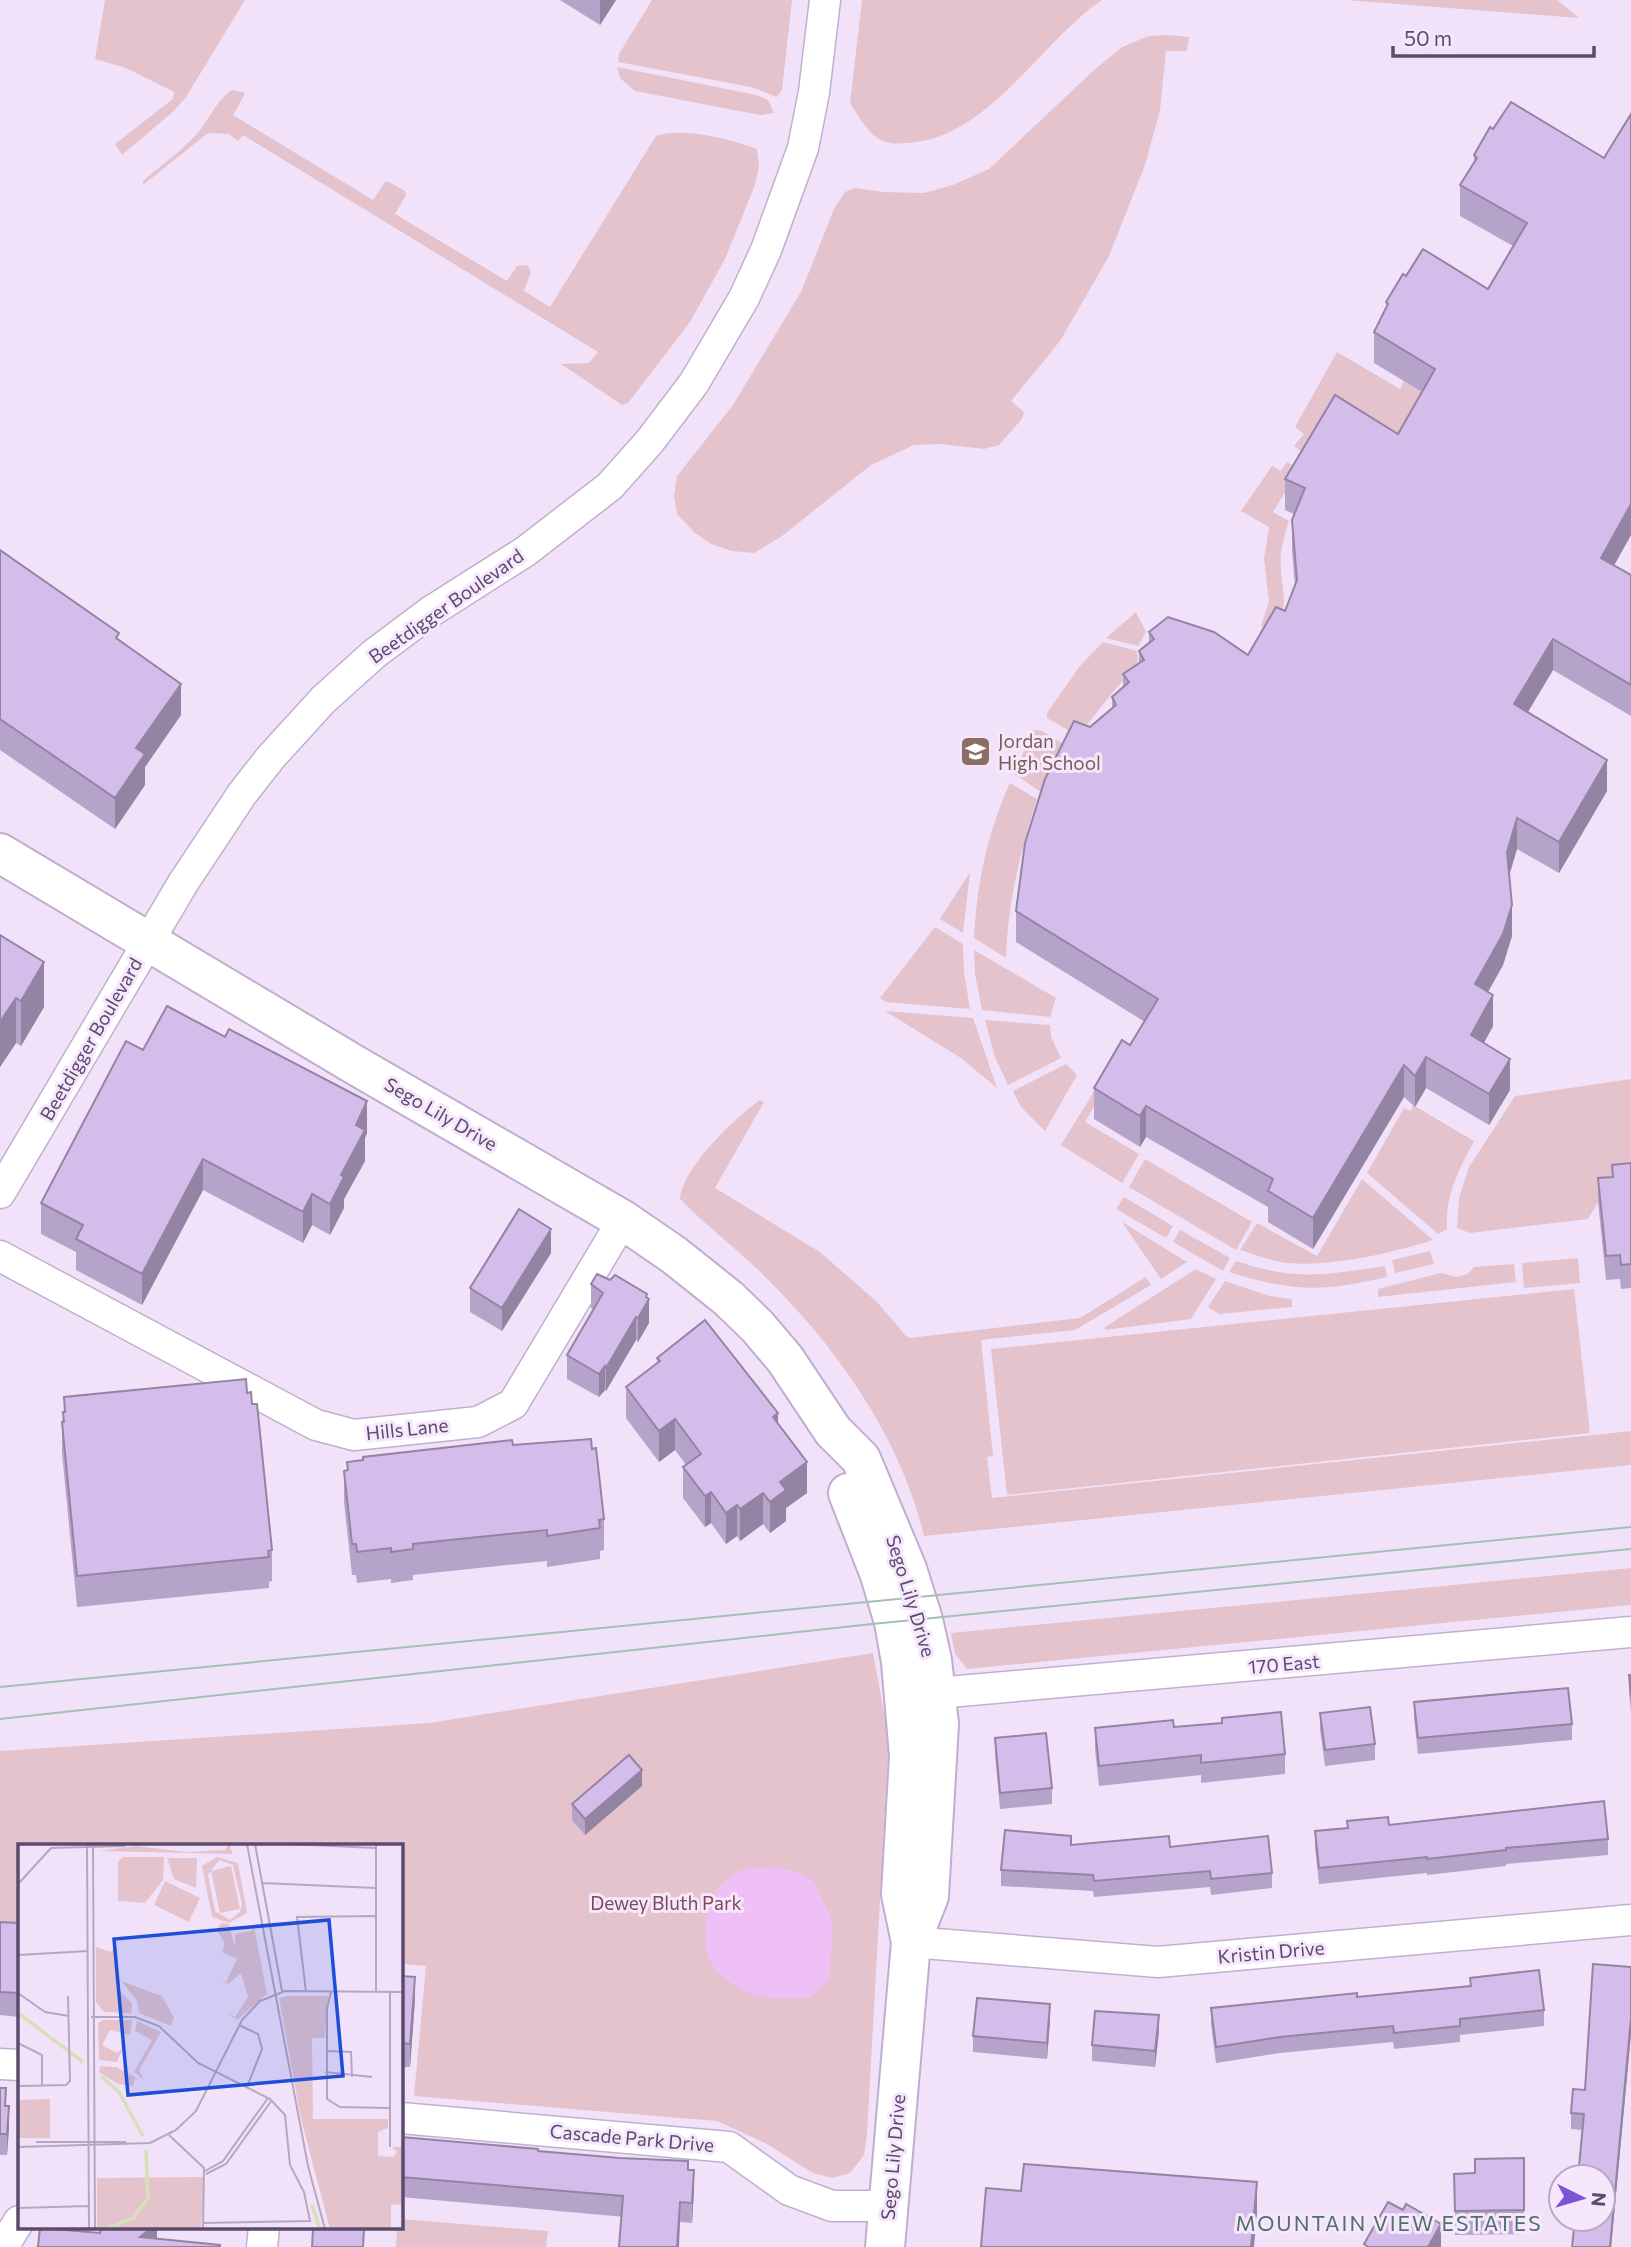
<svg xmlns="http://www.w3.org/2000/svg" width="1631" height="2247" font-family="Commissioner,sans-serif">
	<rect width="100%" height="100%" fill="#f2e2f9"/>
	<g fill="#e4c3cd">
		<path d="M105,0H245L186,97L175,110L122,155L115,144L173,99L174,92L126,68L95,59Z"/>
		<path d="M652,0H792L782,90L777,97L751,87L618,62L619,54Z"/>
		<path d="M862,0H1102C1040,42 988,139 907,143C897,144 885,144 876,137C866,130 857,114 850,103Z"/>
		<path d="M1346,0H1557L1579,18Z"/>
		<path d="M1167,35L1189,37L1187,51H1166L1160,110L1145,165L1109,256L1060,341L1011,401L1024,412L1022,419L999,445L984,449L941,444L914,445L871,465L782,536L754,553L732,551L711,544L695,533L677,514L674,496L677,476L733,405L801,292L834,209L845,192L855,188L884,192L924,193L953,185L989,169L1093,71L1122,47L1149,36Z"/>
		<path d="M617,67L756,95L768,100L774,113L760,115L635,91L620,78Z"/>
		<path d="M232,90L243,92L245,94L233,115L373,200L385,182H389L405,191L406,195L395,214L507,281L517,266L527,265L531,272L524,291L550,307L656,136C683,127 730,139 757,149L759,166L755,185L725,259L690,322L628,403L622,405L561,364L589,363L598,352L243,135L238,141L229,134L208,133L143,185V181C160,166 179,153 194,137C208,123 216,100 232,90Z"/>
		<path d="M1337,352L1400,389L1404,381L1435,400L1398,465L1303,453L1294,446L1304,434L1295,427Z"/>
		<path d="M1287,462L1296,467L1290,484L1273,512L1289,521C1284,537 1279,553 1281,570C1283,600 1289,605 1274,634L1261,626L1269,601L1264,559L1269,527L1241,511L1272,466L1281,471Z"/>
		<path d="M1136,612L1146,632L1138,646L1106,638Z"/>
		<path d="M1103,642L1137,651L1138,666L1117,687L1078,736L1047,718V713L1080,666Z"/>
		<path d="M1033,730L1042,731L1065,745L1041,792L1014,774Z"/>
		<path d="M1010,783L1037,799C1020,852 1008,902 1006,958L974,938C977,883 987,834 1010,783Z"/>
		<path d="M970,872L963,933L940,919Z"/>
		<path d="M935,927L963,944L964,972L970,1009L886,1002L880,998Z"/>
		<path d="M974,950L1056,998L1050,1017L982,1010L975,974Z"/>
		<path d="M885,1011L973,1018L997,1088L961,1058Z"/>
		<path d="M985,1020L1050,1025L1051,1037L1061,1058L1008,1085L995,1057Z"/>
		<path d="M1066,1064L1077,1075L1045,1131L1021,1107L1013,1091Z"/>
		<path d="M1118,1066L1085,1122L1139,1154L1122,1183L1061,1145L1096,1088Z"/>
		<path d="M1631,1079V1187L1598,1202L1588,1219L1470,1233L1457,1228L1459,1198L1469,1167L1515,1096Z"/>
		<path d="M760,1100L764,1102L715,1188L820,1252L877,1302L906,1336L910,1338L1080,1318L1146,1277L1151,1285L1075,1330L981,1340L993,1456L987,1457L992,1498L1631,1431V1465L924,1536C900,1434 831,1339 755,1267C731,1244 703,1223 680,1199C683,1167 735,1118 760,1100Z"/>
		<path d="M1413,1105L1474,1141C1459,1169 1445,1196 1447,1229L1438,1234L1367,1173L1404,1108L1411,1111Z"/>
		<path d="M1145,1159L1252,1222L1236,1250L1129,1187Z"/>
		<path d="M1362,1179L1433,1240C1392,1253 1331,1267 1288,1263C1271,1261 1256,1255 1240,1250L1257,1223L1317,1256Z"/>
		<path d="M1124,1197L1173,1226L1166,1238L1116,1209Z"/>
		<path d="M1122,1222L1187,1262L1161,1279Z"/>
		<path d="M1180,1230L1230,1258L1223,1271L1173,1242Z"/>
		<path d="M1430,1251L1434,1264L1395,1273L1392,1260Z"/>
		<path d="M1578,1258L1580,1283L1524,1288L1522,1263Z"/>
		<path d="M1236,1261C1295,1281 1325,1275 1385,1266L1387,1277C1322,1292 1293,1292 1229,1272Z"/>
		<path d="M1514,1264L1516,1282L1378,1297V1289L1441,1273L1457,1277L1468,1274L1474,1267Z"/>
		<path d="M1196,1269L1216,1279L1191,1319L1105,1330V1327Z"/>
		<path d="M1225,1281L1270,1296L1292,1299V1307L1219,1314L1208,1307Z"/>
		<path d="M1574,1289L1590,1433L1007,1495L991,1349Z"/>
		<path d="M1631,1568V1605L967,1669L955,1654L951,1633Z"/>
		<path d="M873,1653L889,1739L867,2134L864,2155L850,2173L832,2178L813,2173L767,2144L717,2121L414,2096L426,1966L401,1964V1846H19V1933L0,1931V1751L429,1723Z"/>
		<path d="M401,2219L548,2231L546,2247H396L397,2228H401Z"/>
	</g>
	<path fill="#efc0f5" d="M776,1867L800,1873L813,1880L830,1915L833,1928L829,1980L810,1998C794,1997 766,2000 752,1994C735,1988 714,1973 708,1956C700,1930 708,1888 734,1874C746,1867 762,1868 776,1867Z"/>
	<g fill="none" stroke-linecap="round" stroke-linejoin="round">
		<defs>
			<g id="minor">
				<path d="M0,1193L183,883L242,794L271,757L323,700L374,654L430,612L526,551L610,486L650,441L694,383L744,298L766,250L803,148L814,92L825,0"/>
				<path d="M0,1256L316,1425L354,1435L478,1422L513,1404L623,1220"/>
				<path d="M937,1693L1631,1632"/>
				<path d="M911,1942L1158,1962L1631,1920"/>
				<path d="M0,2064L19,2065"/>
				<path d="M401,2118L729,2147L789,2190L832,2206H889"/>
				<path d="M3,2247L19,2221"/>
				<path d="M262,2247L264,2228"/>
			</g>
			<g id="secondary">
				<path d="M0,853L355,1065L623,1220L674,1255L728,1298L757,1326L785,1359L833,1431L861,1459L907,1569L923,1620L932,1660L939,1724L929,1896L911,1942L885,2247"/>
				<path d="M848,1493L880,1575L894,1622L901,1662L909,1756L901,1894L911,1942"/>
			</g>
		</defs>
		<use href="#minor" stroke="#c0b0cd" stroke-width="33"/>
		<use href="#secondary" stroke="#c0adcf" stroke-width="42"/>
		<use href="#minor" stroke="#fff" stroke-width="30"/>
		<use href="#secondary" stroke="#fff" stroke-width="38"/>
		<g stroke="#a3c0b6" stroke-width="2">
			<path d="M0,1687L1631,1527"/>
			<path d="M0,1719L872,1624L1631,1549"/>
		</g>
	</g>
	<g fill="#b6a3ca">
		<path d="M560,0H616L600,25Z"/>
		<path d="M1511,102L1631,535L1614,565L1631,575V716L1553,670L1528,712L1607,791L1559,873L1517,849L1509,875L1512,936L1503,965L1488,992L1493,1026L1484,1043L1510,1090L1489,1125L1426,1088L1415,1107L1404,1097L1313,1249L1268,1222V1207L1146,1137L1140,1147L1094,1119V1088L1130,1045L1145,1022L1016,942V911L1090,727L1112,708V697L1123,687V674L1139,663V651L1149,644V632L1248,655L1285,611L1295,586L1292,551V520L1294,514L1285,510V479L1398,434L1422,392L1374,363V332L1386,308V302L1406,276L1488,289L1513,246L1460,216V185L1474,164V155Z"/>
		<path d="M0,550L119,640L181,715L145,767V785L115,829L0,750Z"/>
		<path d="M0,935L44,1007L21,1046L16,1043L0,1067Z"/>
		<path d="M143,1050L367,1133L365,1138V1161L344,1199V1208L330,1235L312,1225L303,1243L203,1190L142,1305L76,1270V1252L41,1234V1203Z"/>
		<path d="M1631,1163V1288L1621,1289L1620,1279L1606,1280L1598,1202V1178L1612,1177V1165Z"/>
		<path d="M551,1253L502,1331L470,1312V1288Z"/>
		<path d="M591,1284L647,1298L649,1323L638,1342L636,1340L606,1391L605,1390L599,1397L567,1379V1355L593,1309L591,1308Z"/>
		<path d="M657,1358L778,1423L807,1493L786,1508V1521L770,1533L763,1524L740,1541L737,1536L726,1544L711,1523L705,1527L683,1498V1467L686,1465L675,1450L659,1462L626,1418V1387L657,1363Z"/>
		<path d="M64,1397L272,1550V1581L269,1582V1588L77,1607L62,1453V1422L64,1412Z"/>
		<path d="M513,1445L604,1519V1550L600,1551V1559L547,1567V1561L450,1571L413,1575V1580L391,1583V1579L357,1583L356,1575H352L344,1502V1471H347V1462Z"/>
		<path d="M1629,1675H1631V1713L1629,1691Z"/>
		<path d="M1414,1702L1572,1724V1740L1418,1754L1414,1718Z"/>
		<path d="M1320,1713L1375,1744V1760L1325,1766L1320,1729Z"/>
		<path d="M1174,1727L1285,1754V1774L1201,1783V1775L1099,1786L1095,1749V1728Z"/>
		<path d="M995,1738L1052,1788V1804L1000,1809L995,1754Z"/>
		<path d="M642,1786L585,1835L572,1820V1804Z"/>
		<path d="M1347,1821L1608,1839V1855L1506,1864V1866L1427,1875V1873L1319,1884L1315,1847V1831L1347,1828Z"/>
		<path d="M1071,1845L1170,1847L1272,1873V1888L1211,1895L1210,1887L1094,1897L1093,1891L1001,1886V1870Z"/>
		<path d="M0,1922L19,1923V2017L0,2015Z"/>
		<path d="M1631,1967V2034L1611,2247H1572L1582,2130L1571,2129V2113L1585,2090Z"/>
		<path d="M401,1976L415,2000L410,2067H401Z"/>
		<path d="M1470,1978L1544,2010V2026L1460,2035V2042L1394,2049L1393,2042L1280,2053L1216,2063L1211,2024V2008L1357,1997L1470,1986Z"/>
		<path d="M1050,2020L1047,2059L973,2052V2036Z"/>
		<path d="M1159,2031L1155,2067L1092,2061V2045Z"/>
		<path d="M0,2088L6,2106L9,2127L7,2155H0Z"/>
		<path d="M401,2137L538,2151L688,2170L694,2190L692,2223L401,2197Z"/>
		<path d="M1524,2158V2234L1455,2235L1454,2174L1475,2173Z"/>
	</g>
	<g fill="#9484a4">
		<path d="M600,0H616L600,25Z"/>
		<path d="M1631,504V535L1601,589V558Z"/>
		<path d="M1553,639V670L1514,735V704Z"/>
		<path d="M181,684V715L145,767V785L115,829V798L136,748Z"/>
		<path d="M1607,760V791L1559,873V842Z"/>
		<path d="M1517,818V849L1507,883V852Z"/>
		<path d="M1512,905V936L1503,965L1475,1015V984Z"/>
		<path d="M44,962V1007L21,1046V1001Z"/>
		<path d="M1493,995V1026L1471,1066V1035Z"/>
		<path d="M16,998V1043L0,1067V1022Z"/>
		<path d="M1426,1057V1088L1415,1107V1076Z"/>
		<path d="M1510,1059V1090L1489,1125V1094Z"/>
		<path d="M1404,1065V1097L1313,1249V1218Z"/>
		<path d="M367,1101V1133L365,1138V1161L344,1199V1208L330,1235V1204L341,1175L356,1125Z"/>
		<path d="M1146,1106V1137L1140,1147V1116Z"/>
		<path d="M203,1159V1190L142,1305V1274Z"/>
		<path d="M312,1194V1225L303,1243V1212Z"/>
		<path d="M551,1229V1253L502,1331V1308Z"/>
		<path d="M647,1294V1302L649,1299V1323L638,1342V1318Z"/>
		<path d="M636,1317V1340L606,1391V1368Z"/>
		<path d="M605,1366V1390L599,1397V1374Z"/>
		<path d="M778,1413V1444L773,1417Z"/>
		<path d="M675,1419V1450L659,1462V1431Z"/>
		<path d="M807,1462V1493L786,1508V1521L770,1533V1502L780,1482Z"/>
		<path d="M711,1492V1523L705,1527V1496Z"/>
		<path d="M763,1493V1524L740,1541V1509Z"/>
		<path d="M737,1505V1536L726,1544V1513Z"/>
		<path d="M642,1770V1786L585,1835V1819Z"/>
		<path d="M415,1977V2000L410,2067V2044Z"/>
		<path d="M1050,2004V2020L1047,2059V2043Z"/>
		<path d="M1159,2015V2031L1155,2067V2051Z"/>
		<path d="M1631,2018V2034L1611,2247H1610Z"/>
		<path d="M9,2106V2127L7,2155V2134Z"/>
		<path d="M694,2170V2190L692,2223V2203Z"/>
		<path d="M1257,2182V2213L1254,2247H1251Z"/>
		<path d="M680,2202V2222L679,2247H677Z"/>
		<path d="M1441,2224V2247H1428Z"/>
		<path d="M151,2228H157V2243L140,2237Z"/>
	</g>
	<g fill="#d4bdeb" stroke="#9484a4" stroke-width="2">
		<path d="M1511,102L1604,158L1631,114V504L1601,558L1631,575V685L1553,639L1514,704L1607,760L1559,842L1517,818L1507,852L1512,905L1503,934L1475,984L1493,995L1471,1035L1510,1059L1489,1094L1426,1057L1415,1076L1404,1065L1313,1218L1268,1191L1273,1179L1146,1106L1140,1116L1094,1088L1122,1040L1130,1045L1158,999L1016,911L1025,843L1045,779L1074,721L1090,727L1116,705L1112,697L1129,682L1123,674L1144,660L1139,651L1154,639L1149,632L1168,617L1214,632L1248,655L1276,607L1285,611L1297,580L1292,520L1305,488L1285,479L1335,395L1398,434L1435,369L1374,332L1388,304L1386,302L1403,274L1406,276L1423,249L1488,289L1527,223L1460,185L1477,158L1474,155L1490,127L1493,129Z"/>
		<path d="M0,550L119,633L116,638L181,684L136,748L145,754L115,798L0,719Z"/>
		<path d="M0,935L44,962L21,1001L16,998L0,1022Z"/>
		<path d="M167,1006L225,1037L229,1029L367,1101L356,1125L365,1130L341,1175L344,1177L330,1204L312,1194L303,1212L203,1159L142,1274L76,1239L83,1225L41,1203L126,1041L143,1050Z"/>
		<path d="M1631,1163V1264L1621,1265L1620,1255L1606,1256L1598,1178L1613,1177L1612,1165Z"/>
		<path d="M519,1209L551,1229L502,1308L470,1288Z"/>
		<path d="M597,1274L610,1280L615,1275L647,1294L646,1297L649,1299L638,1318L636,1317L606,1368L605,1366L599,1374L567,1355L603,1293L591,1284Z"/>
		<path d="M705,1320L778,1413L773,1417L807,1462L780,1482L786,1490L770,1502L763,1493L740,1509L737,1505L726,1513L711,1492L705,1496L683,1467L701,1454L675,1419L659,1431L626,1387L660,1361L657,1358Z"/>
		<path d="M246,1379L247,1393L251,1392L252,1404H257L272,1550L268,1551L269,1557L77,1576L62,1422H64L63,1412H65L64,1397Z"/>
		<path d="M591,1439L592,1449L596,1448L604,1519L599,1520L600,1528L547,1536V1530L450,1540L413,1544V1549L391,1552V1548L357,1552L356,1544H352L344,1471L348,1470L347,1462L363,1460V1457L512,1440L513,1445Z"/>
		<path d="M1629,1675H1631V1697Z"/>
		<path d="M1568,1688L1572,1724L1418,1738L1414,1702Z"/>
		<path d="M1370,1707L1375,1744L1325,1750L1320,1713Z"/>
		<path d="M1281,1712L1285,1754L1201,1763V1755L1099,1766L1095,1728L1173,1720L1174,1727L1222,1723V1718Z"/>
		<path d="M1046,1733L1052,1788L1000,1793L995,1738Z"/>
		<path d="M629,1755L642,1770L585,1819L572,1804Z"/>
		<path d="M1604,1801L1608,1839L1506,1848V1850L1427,1859V1857L1319,1868L1315,1831L1348,1828L1347,1821L1388,1817L1389,1825Z"/>
		<path d="M1005,1830L1071,1836V1845L1169,1836L1170,1847L1268,1836L1272,1873L1211,1879L1210,1871L1094,1881L1093,1875L1001,1870Z"/>
		<path d="M0,1922L19,1923V1993L0,1992Z"/>
		<path d="M1593,1964L1631,1967V2018L1610,2247H1572L1575,2219H1603V2177H1578L1584,2114L1571,2113L1573,2089L1585,2090Z"/>
		<path d="M1539,1970L1544,2010L1460,2019V2026L1394,2033L1393,2026L1280,2037L1216,2047L1211,2008L1357,1993V1997L1471,1986L1470,1978Z"/>
		<path d="M401,1976L415,1977L410,2044L401,2043Z"/>
		<path d="M977,1998L1050,2004L1047,2043L973,2036Z"/>
		<path d="M1095,2011L1159,2015L1155,2051L1092,2045Z"/>
		<path d="M0,2088H6L5,2106H9L7,2134H0Z"/>
		<path d="M401,2137L538,2149V2151L620,2158L688,2161V2170H694L692,2203L680,2202L677,2247H619L623,2196L401,2177Z"/>
		<path d="M1524,2158V2210L1455,2211L1454,2174L1475,2173V2159Z"/>
		<path d="M1024,2164L1257,2182L1251,2247H981L986,2188L1021,2191Z"/>
		<path d="M1388,2202L1403,2210L1406,2204L1441,2224L1428,2247H1368L1364,2244Z"/>
		<path d="M40,2228L100,2233V2228H151L140,2237L220,2245V2247H38Z"/>
		<path d="M313,2228H364L363,2247H312Z"/>
	</g>
	<defs>
		<symbol id="school-square" viewBox="-11 -11 22 22"><rect x="-9" y="-9" width="18" height="18" rx="4" fill="#8d6e63" stroke="#f6e7fd"/><path d="M0-5L7-2L0 1L-7-2ZM-4 1L0 2.5L4 1V4Q0 6-4 4Z" fill="#fff"/></symbol>
	</defs>
	<g fill-rule="evenodd">
		<use href="#school-square" x="958" y="734" width="35" height="35"/>
	</g>
	<g text-anchor="middle" stroke-width="6" stroke-linejoin="round" paint-order="stroke">
		<g font-size="19" fill="#5b4b6d" stroke="#f6e7fd">
			<text transform="translate(446 606) rotate(-35)" y="7">Beetdigger Boulevard</text>
			<text transform="translate(91 1039) rotate(-60)" y="7">Beetdigger Boulevard</text>
			<text transform="translate(441 1114) rotate(30)" y="7">Sego Lily Drive</text>
			<text transform="translate(407 1429) rotate(-6)" y="7">Hills Lane</text>
			<text transform="translate(911 1596) rotate(73)" y="7">Sego Lily Drive</text>
			<text transform="translate(1284 1664) rotate(-5)" y="7">170 East</text>
			<text transform="translate(1271 1952) rotate(-5)" y="7">Kristin Drive</text>
			<text transform="translate(632 2138) rotate(5)" y="7">Cascade Park Drive</text>
			<text transform="translate(893 2157) rotate(-85)" y="7">Sego Lily Drive</text>
		</g>
		<g font-size="19" fill="#785e54" stroke="#f6e7fd" text-anchor="start">
			<text x="998" y="748">Jordan<tspan x="998" dy="22">High School</tspan></text>
		</g>
		<g font-size="19" fill="#7d4b55" stroke="#f6e7fd">
			<text x="666" y="1910">Dewey Bluth Park</text>
		</g>
		<g font-size="21" letter-spacing="2" fill="#52706a" stroke="#f6e7fd">
			<text x="1389" y="2231">MOUNTAIN VIEW ESTATES</text>
		</g>
	</g>
	<g transform="translate(18 1844)">
		<rect width="385" height="385" fill="#f2e2f9"/>
		<path d="M211,0L215,10L81,7L118,2L168,8L207,6ZM105,13H146L145,36L127,59L100,57V18ZM199,13L220,19L229,69L211,79L194,73L184,22ZM201,16L215,21L224,60L222,68L212,76L197,67L190,31ZM149,14H179L178,44L156,35ZM213,22L222,65L202,69L193,27ZM147,37L182,54L171,78L136,61ZM203,79L211,80L217,104V90L233,87L236,82L249,150L219,176L209,169L217,173L230,153L223,129L210,140L202,136L208,138L219,115L204,108L207,100L199,86ZM98,100L99,144L114,159L113,169L86,168L78,158V103L93,108ZM103,137L144,152L156,174L153,182L121,169L119,157ZM269,152H310L307,194H294L295,275H370V284L360,288V312L375,313L379,308L374,303H385V360L373,361V385H312L283,275L261,154ZM85,176H114L112,191L92,186L84,201L99,209L105,204L99,218L81,216L80,179ZM119,177L143,188L121,226L126,236L116,228L134,196L117,187ZM82,222L98,223L117,233L123,238L117,234L115,242L100,240L81,228ZM32,255V294H0V256ZM186,333L183,385H79V334Z" fill="#e4c3cd" fill-rule="evenodd"/>
		<path fill="none" stroke="#d6e0b9" stroke-width="3.5" d="M0,169L65,218M83,232L101,248L125,292M294,361L302,385M88,385L115,374L130,354L128,306"/>
		<path fill="none" stroke="#b6a6c1" stroke-width="2" d="M69,0L71,385M75,0L77,385M229,0L290,322L307,385M237,0L264,147M270,0L357,4M244,39L357,44M0,40L33,4L107,2M0,111L70,107M288,148L279,73L357,72M313,148L309,164V255L322,263L372,264M358,148V0M372,148V303M0,149L27,168L51,172M73,173H117L141,182L180,219L252,255L267,271L272,321L286,348L292,377L186,379M221,181L240,190L244,205L229,243M0,199L24,211V242M308,207L333,208L334,233M307,228L354,233M0,242L48,241L52,237L50,152M151,291L186,324L185,385M18,298H108M0,303L132,299L158,286L178,267L224,176L242,157L267,147L385,148M187,327L205,317L250,254M188,330L208,320L254,256M0,364L71,362"/>
		<path fill="#1d4ed8" fill-opacity="0.15" stroke="#1d4ed8" stroke-width="3.5" d="M311,76L325,232L110,251L96,95Z"/>
		<rect width="385" height="385" fill="none" stroke="#5b4b6d" stroke-width="3.5"/>
	</g>
	<g transform="translate(1582 2198) rotate(95)"><circle r="33" fill="#f6e7fd" stroke="#b8a9c3" stroke-width="2"/>
	<path d="M0-5L12 26L0 18L-12 26Z" fill="#7e54d6"/>
	<text y="-10" font-size="19" font-weight="bold" text-anchor="middle" fill="#5b4b6d">N</text>
	</g>
	<path d="M1393 46v10h201v-10" fill="none" stroke="#5b4b6d" stroke-width="3.5"/>
	<text x="1404" y="46" font-size="21" fill="#5b4b6d" stroke="#f6e7fd" stroke-width="5" paint-order="stroke">50 m</text>
</svg>
